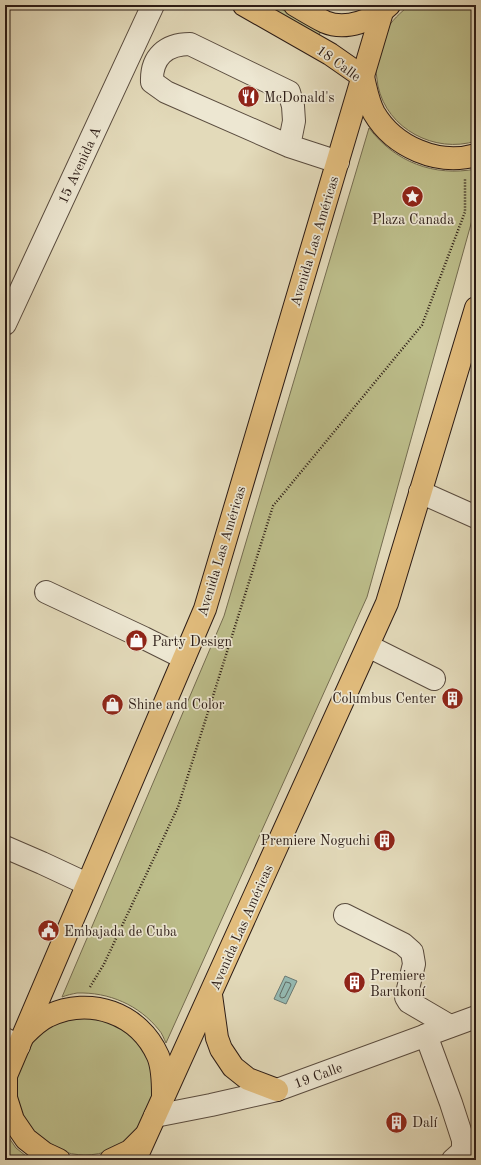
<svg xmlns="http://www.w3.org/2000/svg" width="481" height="1165" font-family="'Old Standard TT',serif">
	<rect width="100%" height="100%" fill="#e3daba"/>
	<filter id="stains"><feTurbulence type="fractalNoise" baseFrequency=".005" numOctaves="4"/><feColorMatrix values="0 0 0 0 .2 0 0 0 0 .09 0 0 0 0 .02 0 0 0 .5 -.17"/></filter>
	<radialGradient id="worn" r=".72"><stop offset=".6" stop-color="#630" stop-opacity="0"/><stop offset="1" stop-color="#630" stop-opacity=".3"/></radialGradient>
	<g fill="#bcbd8a" stroke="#746c50">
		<path d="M255,5H274L321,31L316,41Z"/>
		<path d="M410,5H476V141C435,154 387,129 378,86C377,78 375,69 376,61C377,56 379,51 381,46C382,42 383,36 385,32C391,21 401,12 410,5Z"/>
		<path d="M369,128C395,162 434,177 476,169V206L367,597L166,1043C164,1039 162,1033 159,1030C139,1005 109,992 77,993C72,994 67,995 62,997L224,616Z"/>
		<circle cx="85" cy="1086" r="69"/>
		<path d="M5,1132L16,1148L31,1160H5Z"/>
	</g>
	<path fill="#95bab3" stroke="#6b7a74" d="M285,976L297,981L286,1004L274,999Z"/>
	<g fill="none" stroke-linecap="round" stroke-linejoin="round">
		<path stroke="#606a64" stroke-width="1" d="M286,982L290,983L291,985L285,997L282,998L280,997V995Z"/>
		<defs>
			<g id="minor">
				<path d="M289,146L294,121L293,106L289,92L190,44C166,44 151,57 152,82L166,92L289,146L338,162"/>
				<path d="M5,324L153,5"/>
				<path d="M420,492L476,517"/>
				<path d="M46,592L144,638L184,658"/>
				<path d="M368,646L434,679"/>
				<path d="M5,847L42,863L87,884"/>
				<path d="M345,915L403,944L412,952L414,964L406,997L409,1002L450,1026"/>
				<path d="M426,1035L451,1103L463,1140V1151L453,1160"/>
				<path d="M5,1039L19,1046"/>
				<path d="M155,1116L211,1105L277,1090L476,1017"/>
			</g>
			<g id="major">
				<path d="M244,5L330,54L363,77C366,89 368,102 374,113C394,147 438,166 476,155"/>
				<path d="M295,5C305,11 315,17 325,22C346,31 374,20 389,5"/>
				<path d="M211,995L217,1038L221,1049L233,1067L248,1079L277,1090"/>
				<path d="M24,1035C31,1028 39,1020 48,1016C90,996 139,1013 158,1056C163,1068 163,1082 163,1095"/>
				<path d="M6,1075V1098L13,1120L26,1139L44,1153L59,1160"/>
				<path d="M5,1078L205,609L384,5"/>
				<path d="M111,1160L130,1151L144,1137"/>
				<path d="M135,1160L387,603L476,308"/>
			</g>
		</defs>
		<use href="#minor" stroke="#594b3e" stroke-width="24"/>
		<use href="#major" stroke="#2b1b15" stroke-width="24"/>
		<path stroke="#2b1b15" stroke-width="2.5" stroke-dasharray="1 2" stroke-linecap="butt" d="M90,987L104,964L178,807L273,506L422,325L465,212V179"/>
		<use href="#minor" stroke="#ede7d2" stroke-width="22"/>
		<use href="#major" stroke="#e2bd7d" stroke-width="22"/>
	</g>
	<defs>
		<symbol id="restaurant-disc" viewBox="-11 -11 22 22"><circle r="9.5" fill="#8f2418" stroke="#ede7d2"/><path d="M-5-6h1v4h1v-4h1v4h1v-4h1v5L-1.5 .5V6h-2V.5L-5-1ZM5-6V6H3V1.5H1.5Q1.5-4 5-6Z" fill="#fff"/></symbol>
		<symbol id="sight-disc" viewBox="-11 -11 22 22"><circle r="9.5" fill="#8f2418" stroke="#ede7d2"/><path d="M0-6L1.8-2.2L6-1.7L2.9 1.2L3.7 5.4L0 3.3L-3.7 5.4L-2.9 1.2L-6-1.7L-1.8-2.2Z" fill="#fff"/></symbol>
		<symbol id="shop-disc" viewBox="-11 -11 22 22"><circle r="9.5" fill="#8f2418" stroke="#ede7d2"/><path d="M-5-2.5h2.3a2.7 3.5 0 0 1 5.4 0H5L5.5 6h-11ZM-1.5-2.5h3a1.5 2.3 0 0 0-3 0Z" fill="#fff"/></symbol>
		<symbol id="building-disc" viewBox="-11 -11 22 22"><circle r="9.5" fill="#8f2418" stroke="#ede7d2"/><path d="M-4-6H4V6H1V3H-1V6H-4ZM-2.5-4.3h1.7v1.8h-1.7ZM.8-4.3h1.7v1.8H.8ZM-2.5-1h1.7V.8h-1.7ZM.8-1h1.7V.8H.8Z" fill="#fff"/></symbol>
		<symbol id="civic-disc" viewBox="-11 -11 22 22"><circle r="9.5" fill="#8f2418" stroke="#ede7d2"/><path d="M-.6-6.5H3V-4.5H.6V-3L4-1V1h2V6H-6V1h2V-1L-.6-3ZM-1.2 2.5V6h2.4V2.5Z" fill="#fff"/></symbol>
	</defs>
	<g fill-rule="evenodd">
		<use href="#restaurant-disc" x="236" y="84" width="25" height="25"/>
		<use href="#sight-disc" x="400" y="184" width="25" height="25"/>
		<use href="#shop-disc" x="124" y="628" width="25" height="25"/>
		<use href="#building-disc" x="440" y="686" width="25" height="25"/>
		<use href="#shop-disc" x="100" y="692" width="25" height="25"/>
		<use href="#building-disc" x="372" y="828" width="25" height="25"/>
		<use href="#civic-disc" x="36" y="918" width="25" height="25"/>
		<use href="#building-disc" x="342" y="970" width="25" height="25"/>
		<use href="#building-disc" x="384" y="1110" width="25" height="25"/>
	</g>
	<g text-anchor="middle" stroke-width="3.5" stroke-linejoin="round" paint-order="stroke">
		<g font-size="14" fill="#2b1b15" stroke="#ede7d2">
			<text transform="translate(339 63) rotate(36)" y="5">18 Calle</text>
			<text transform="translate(79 165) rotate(-65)" y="5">15 Avenida A</text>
			<text transform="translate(314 241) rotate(-73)" y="5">Avenida Las Américas</text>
			<text transform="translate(221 551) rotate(-73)" y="5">Avenida Las Américas</text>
			<text transform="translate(241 927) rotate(-66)" y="5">Avenida Las Américas</text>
			<text transform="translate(318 1075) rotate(-20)" y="5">19 Calle</text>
		</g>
		<g font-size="14" fill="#2b1b15" stroke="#ede7d2" text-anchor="start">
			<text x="264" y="102">McDonald's</text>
			<text x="413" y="224" text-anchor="middle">Plaza Canada</text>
			<text x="152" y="646">Party Design</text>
			<text x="436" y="703" text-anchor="end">Columbus Center</text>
			<text x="128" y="709">Shine and Color</text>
			<text x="370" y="845" text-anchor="end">Premiere Noguchi</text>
			<text x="64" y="936">Embajada de Cuba</text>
			<text x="370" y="980">Premiere<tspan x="370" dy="16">Barukoní</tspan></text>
			<text x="412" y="1127">Dalí</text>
		</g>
	</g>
	<rect width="481" height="1165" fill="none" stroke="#e3daba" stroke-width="20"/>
	<rect x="6" y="6" width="469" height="1153" fill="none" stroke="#2b1b15" stroke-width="2"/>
	<rect x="10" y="10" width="461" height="1145" fill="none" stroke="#2b1b15"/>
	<rect width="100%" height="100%" filter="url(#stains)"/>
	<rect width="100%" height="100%" fill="url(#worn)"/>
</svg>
